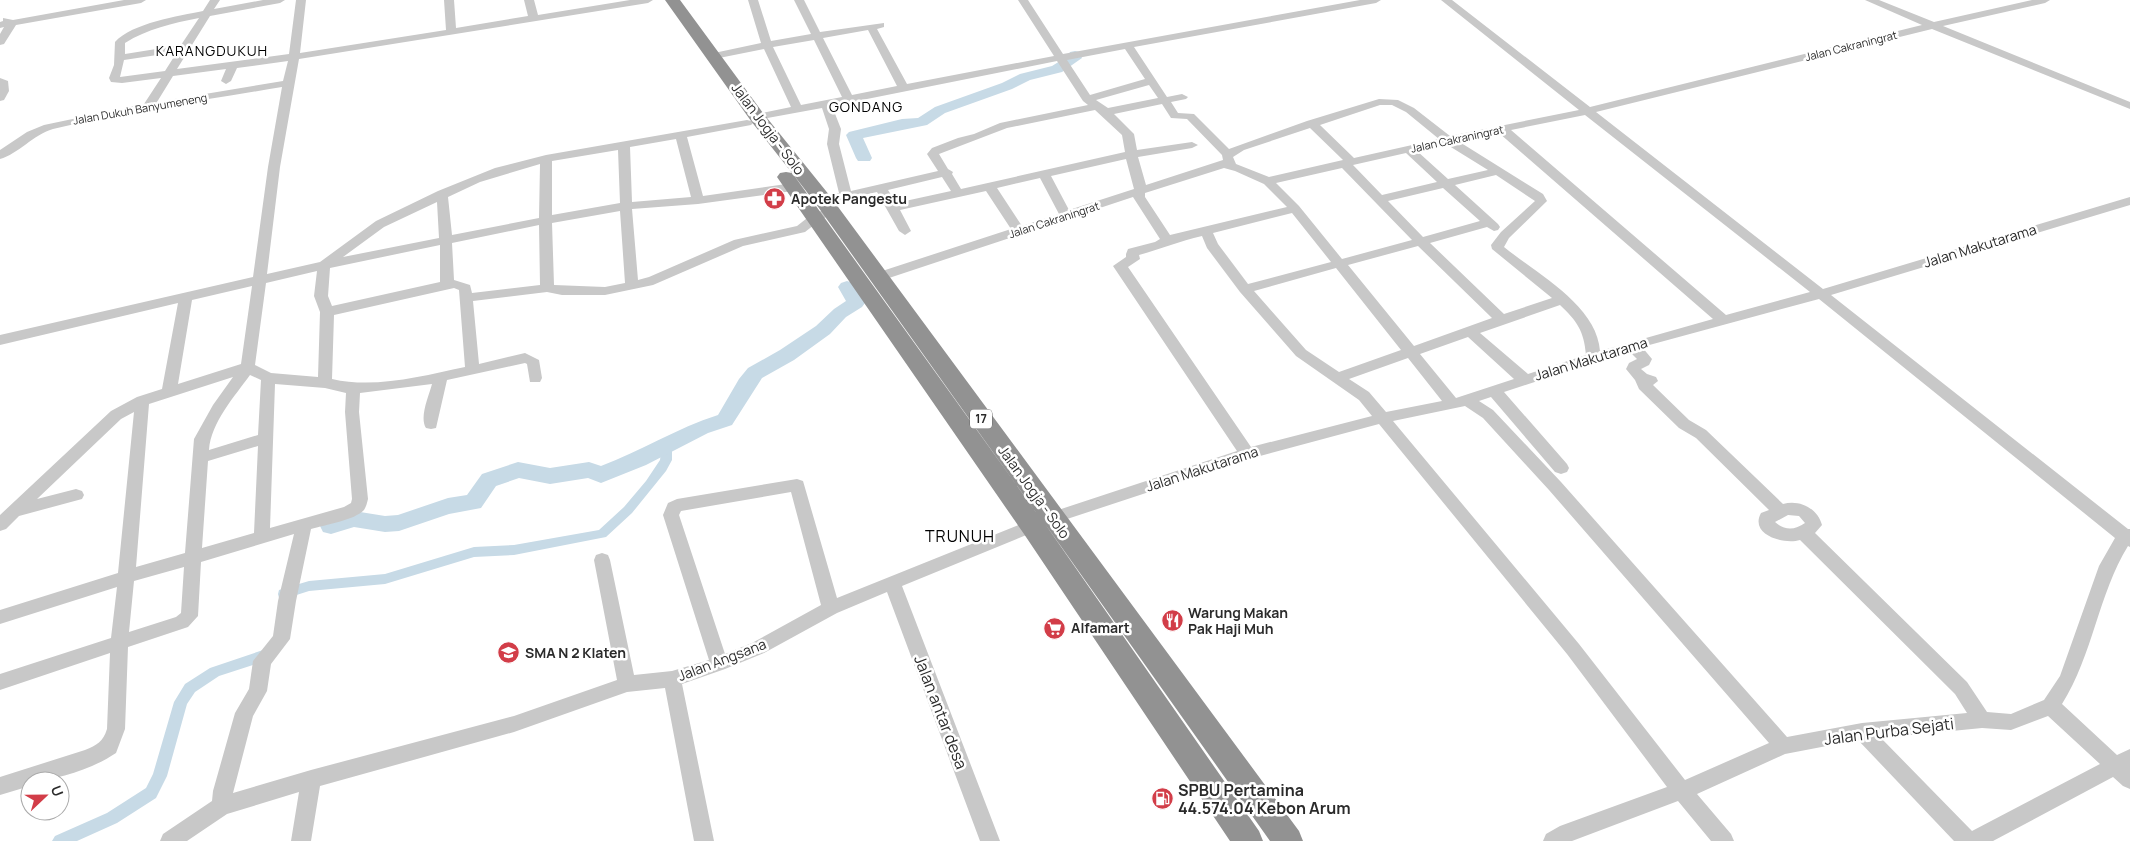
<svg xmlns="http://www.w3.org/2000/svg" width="2130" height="841" font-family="Manrope,sans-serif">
	<rect width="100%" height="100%" fill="#fff"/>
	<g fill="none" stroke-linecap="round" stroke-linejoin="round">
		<g fill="#c7dae6" fill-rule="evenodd">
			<path d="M669,440L675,444L672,449V460L666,471L632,513L606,537L514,555L474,557L385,584L309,591L284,599L279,598L278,594L279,590L309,581L385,574L474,547L514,545L599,530L624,507L646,481L660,460L662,445L665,441Z"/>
			<path d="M269,648L274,650L276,654L274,658L219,676L195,692L187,704L167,776L156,798L117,823L77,841H52L55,836L107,813L146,788L153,774L174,702L185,684L210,668Z"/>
		</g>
		<g fill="#c7dae6" fill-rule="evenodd">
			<path d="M1075,51L1080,52L1082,58L1062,72L1030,80L1012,89L945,113L927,125L863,138L872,158L870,161H858L856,158L846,135L849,132L902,119L918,118L935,107L1002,83L1020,74L1052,66L1068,56L1070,52Z"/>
			<path d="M847,281L853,283L865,303L862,307L846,317L830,334L794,360L762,378L732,425L708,433L646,465L601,483L588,478L550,484L519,478L496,486L481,508L449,514L399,531L385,532L354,527L331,534L323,532L320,526L323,520L354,511L385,516L398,515L448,498L467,495L482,474L518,462L550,468L589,462L601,466C641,451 677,428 718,415L739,379L748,368L780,350L816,326L834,309L846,301L838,287L841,283Z"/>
		</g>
		<g fill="#c8c8c8" fill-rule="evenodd">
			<path d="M124,0H146L141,3L16,25L4,44L0,45V34L4,27L0,28V22L3,21V18L13,20Z"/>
			<path d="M210,0H220L214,9L263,0H285L280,3L210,16L177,69L289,54L296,0H306L300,53L446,30L444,0H454L456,28L528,16L524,0H534L538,15L630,0H653L648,3L299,59L280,167L267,274L320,262L376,221L438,191L495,168L546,155L747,120L751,121L753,123L751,125L687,137L703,196L793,183L799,187L793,191L698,204L632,209L638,280L649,277L734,240L797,226L811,215L831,207L837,211L819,221L805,232L743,246L653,285L605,295H562L547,292L473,301L479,364L525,353L539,360L542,378L540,382H530L527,364L525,363L447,380L436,428L431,429L426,428C419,417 429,396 432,384L360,393L359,412L368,499C367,503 366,507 364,510C355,520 325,525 311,529L296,601L290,639L271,664L267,691L253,716L233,793L311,770L514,716L617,680L594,560L596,555L602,553L608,555L610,560L634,675L672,671L709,660L663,515L668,503L677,499L797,479L803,481L837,598L1046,514L1237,451L1113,266L1126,257V254L1128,249L1155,242L1160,239L1133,197L883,280H873L871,277L873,274L1011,229L986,191L900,210L911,231L905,235L899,231L877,192L823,204L819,203L817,200L819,197L839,193L827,144L829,129L822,108L757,120L753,119L751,117L753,115L791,107L764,49L714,59L709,56L714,53L761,43L748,0H758L771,41L811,34L794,0H804L820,32L884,23V27L877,29L907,84L1054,56L1018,0H1028L1063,54L1360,0H1381L1376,3L1134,47L1167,97L1182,94L1188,97L1186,99L1171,102L1178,113L1194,114L1229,149L1307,121L1379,99L1398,100L1414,108L1450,136L1579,110L1441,0H1452L1590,107L1922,25L1865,0H1879L1934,22L2032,0H2050L2045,3L1943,26L2130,102V109L1932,29L1596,112L1823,289L2130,197V205L1831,295L2128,529H2130V547L2128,546C2098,595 2093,655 2062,704L2117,755L2130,749V789L2123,786L2113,777L1993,841H1954L1858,740L1785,754L1697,794L1731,834L1734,841H1711L1678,801L1572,841H1543L1546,834L1560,826L1667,787L1567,654L1379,424L1249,459L1058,522L902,586L1000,841H980L887,592L837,613L764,653L725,669L682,684L714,841H694L665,688L627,692L514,732L320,786L311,841H291L299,792L227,814L187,841H160L163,834L212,801L213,791L235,713L249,689L253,661L273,636L278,601L294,534L201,562L198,616L188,627L128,647L125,729L116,753C94,768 56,781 30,781V786L0,795V777L85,750C97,745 103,742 107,729L110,653L0,690V674L111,638L117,587L0,624V610L118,573L134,412L121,419L37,499L76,489L82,491L84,495L82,499L19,516L6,529L0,531V515L111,411L137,397L162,389L178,303L0,345V335L253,277L268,167L282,87C206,100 128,111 53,129C33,135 18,154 0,159V150L27,132L44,125L144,104L161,78L122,83L111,82L109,78L114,65L115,42C132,23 179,16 203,11ZM199,18L181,45L125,54V43C147,29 173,23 199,18ZM868,30L897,86L852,95L823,38ZM814,40L842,97L801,105L773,47ZM1125,49L1145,79L1090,95L1067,60ZM177,52L165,71L120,77L124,60ZM288,61L283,81L157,102L173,76L226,69L221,81L226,84L231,81L237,68ZM1057,61L1083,101L1088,105L1000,123L974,134L958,138L932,148L927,154L938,171L851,191L839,144L841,129L832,106ZM1149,85L1158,98L1108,108L1096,100ZM1162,104L1171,118L1187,119L1222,155L1223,160L1146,185L1138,157L1192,148L1198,145L1192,142L1137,150L1134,134L1114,114ZM1380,105H1392L1406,112L1439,139L1354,158L1320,125ZM1095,110L1122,135L1125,152L961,189L952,174L953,172L948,169L939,154L1007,128ZM1585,115L1810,292L1726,315L1511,130ZM1310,128L1343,160L1269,177L1236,164L1233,157L1244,150ZM1499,133L1713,319L1600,351C1597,305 1536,273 1504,247L1509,238L1547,201L1543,194L1458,141ZM676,139L691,197L632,202L630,147ZM1446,144L1488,170L1448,179L1417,151ZM618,150L620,203L552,215V161ZM1406,153L1437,182L1382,195L1353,165ZM1126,159L1134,189L1069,210L1051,176ZM540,164L539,218L452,235L448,197L480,182ZM1224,168L1235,171L1264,184L1287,207L1170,235L1145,197V193ZM1342,168L1412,240L1342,259L1299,206L1276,183ZM1496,175L1535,201L1501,232L1491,245L1492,249L1552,298L1504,314L1430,243L1487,227L1494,231L1498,230L1500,227L1498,224L1455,185ZM942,177L951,191L896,203L888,190ZM1040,178L1059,214L1022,226L997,188ZM1443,188L1480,221L1423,237L1388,201ZM437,202L439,238L343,257L384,227ZM620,211L625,283L605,287L554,285L552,223ZM1292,213L1331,262L1248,284L1218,244L1213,233ZM539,225L540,285L472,293L470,285L454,280L452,243ZM1202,236L1207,248L1240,292L1296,356L1359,400L1372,416L1251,447L1128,267L1140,259L1139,255C1160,249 1180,241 1202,236ZM440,245V282L332,306L328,296L330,268ZM1418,246L1492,318L1414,346L1348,265ZM1336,268L1401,350L1339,372L1306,350L1254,291ZM317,271L314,296L320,312L318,377L271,373L255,365L266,283ZM252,286L241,364L178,384L192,300ZM454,288L459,290L465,367C422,376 375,389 332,379L334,315ZM1819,299L2115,538L2099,566L2060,676L2044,700L2011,714L1987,712L1967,682L1815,533L1822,525C1818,509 1800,499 1783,504L1706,430L1689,420L1653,385L1658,381L1656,377L1647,374L1641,369L1649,365L1652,359L1642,347ZM1560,305C1577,321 1584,331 1586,355L1528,374L1480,333ZM1468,337L1514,379L1456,398L1420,354ZM1629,351L1637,359L1629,363L1626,369L1635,380L1639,389L1679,428L1696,438L1769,510L1761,513C1749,535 1784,545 1800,540L1955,694L1967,713L1862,723L1787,737L1561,482L1493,410L1479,401L1491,397L1555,472L1561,474L1567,472L1569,468L1567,464L1504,392ZM1408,358L1442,401L1386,412L1369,392L1349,379ZM250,375L261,380L258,435L209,450C211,422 235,396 250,375ZM233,377L213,405L194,439L185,553L136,567L149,404ZM275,384L325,388L346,393L345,412L352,499L351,503L344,507L270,528ZM1465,406L1483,418L1549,490L1769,743L1685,780L1579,644L1393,421ZM258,446L254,533L202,548L208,461ZM791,492L821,605L752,643L725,654L679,515L681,511ZM1788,515L1799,516L1805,523C1795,530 1785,531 1775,522ZM184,567L181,613L176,617L129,632L134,581ZM2048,716L2100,764L1972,831L1881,738L1982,728L2011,730Z"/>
			<path d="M0,78L8,81L9,91L4,100L0,101Z"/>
		</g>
		<path fill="#929292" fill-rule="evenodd" d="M665,0H680L763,113L830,196L1299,831L1303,841H1270L1043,521L1259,831L1263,841H1230L1024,534L777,177L780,173L786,172L792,173L751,121ZM793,174L816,204L1040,518Z"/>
	</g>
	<defs>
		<symbol id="pharmacy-disc" viewBox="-11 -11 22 22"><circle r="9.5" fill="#d23d48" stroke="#fff"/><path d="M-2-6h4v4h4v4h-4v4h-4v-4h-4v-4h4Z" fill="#fff"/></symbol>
		<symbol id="restaurant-disc" viewBox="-11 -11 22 22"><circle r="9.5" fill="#d23d48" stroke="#fff"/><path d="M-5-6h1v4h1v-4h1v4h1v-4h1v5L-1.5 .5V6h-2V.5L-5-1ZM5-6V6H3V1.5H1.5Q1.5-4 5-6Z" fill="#fff"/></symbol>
		<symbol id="supermarket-disc" viewBox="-11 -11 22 22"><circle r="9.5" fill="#d23d48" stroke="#fff"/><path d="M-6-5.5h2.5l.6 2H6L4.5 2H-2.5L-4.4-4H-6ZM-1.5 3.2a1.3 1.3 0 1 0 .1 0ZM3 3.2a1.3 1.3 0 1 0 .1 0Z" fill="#fff"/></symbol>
		<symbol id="school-disc" viewBox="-11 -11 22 22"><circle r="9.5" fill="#d23d48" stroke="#fff"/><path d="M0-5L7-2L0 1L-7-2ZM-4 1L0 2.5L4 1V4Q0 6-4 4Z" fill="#fff"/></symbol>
		<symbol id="fuel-disc" viewBox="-11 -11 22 22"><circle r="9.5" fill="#d23d48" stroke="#fff"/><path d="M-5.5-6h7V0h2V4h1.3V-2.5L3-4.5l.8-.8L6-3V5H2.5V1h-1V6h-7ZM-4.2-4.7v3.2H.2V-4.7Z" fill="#fff"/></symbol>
	</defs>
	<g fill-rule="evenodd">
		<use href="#pharmacy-disc" x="762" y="186" width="25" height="25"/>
		<use href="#restaurant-disc" x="1160" y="608" width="25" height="25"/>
		<use href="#supermarket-disc" x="1042" y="616" width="25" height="25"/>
		<use href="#school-disc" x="496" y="640" width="25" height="25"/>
		<use href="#fuel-disc" x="1150" y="786" width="25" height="25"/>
	</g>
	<g text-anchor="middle" stroke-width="5" stroke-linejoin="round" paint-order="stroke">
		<g font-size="11" fill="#2b2b2b" stroke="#fff">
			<text transform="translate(1851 46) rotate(-14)" y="4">Jalan Cakraningrat</text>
			<text transform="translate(140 109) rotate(-10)" y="4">Jalan Dukuh Banyumeneng</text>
			<text transform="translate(1457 139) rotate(-12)" y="4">Jalan Cakraningrat</text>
			<text transform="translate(1054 220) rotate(-18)" y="4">Jalan Cakraningrat</text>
		</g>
		<rect fill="#fff" stroke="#6b6b6b" stroke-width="1" x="970" y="409.5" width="22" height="19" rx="4"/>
		<g font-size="12" font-weight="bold" fill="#2b2b2b">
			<text x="981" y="423">17</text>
		</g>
		<g font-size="14" letter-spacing="1" fill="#000" stroke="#fff">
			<text x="212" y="56">KARANGDUKUH</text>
			<text x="866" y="112">GONDANG</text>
		</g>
		<g font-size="14" fill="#2b2b2b" stroke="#fff">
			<text transform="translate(768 129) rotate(53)" y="5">Jalan Jogja - Solo</text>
			<text transform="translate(1980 246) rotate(-17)" y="5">Jalan Makutarama</text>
			<text transform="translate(1591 359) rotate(-17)" y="5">Jalan Makutarama</text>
			<text transform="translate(1202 469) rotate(-18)" y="5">Jalan Makutarama</text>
			<text transform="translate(1034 492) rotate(54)" y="5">Jalan Jogja - Solo</text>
			<text transform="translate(722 660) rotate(-21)" y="5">Jalan Angsana</text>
		</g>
		<g font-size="14" font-weight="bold" fill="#2b2b2b" stroke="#fff" text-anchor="start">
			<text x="791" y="204">Apotek Pangestu</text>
			<text x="1188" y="618">Warung Makan<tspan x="1188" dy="16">Pak Haji Muh</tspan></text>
			<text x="1071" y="633">Alfamart</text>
			<text x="525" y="658">SMA N 2 Klaten</text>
		</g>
		<g font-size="16" letter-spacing="1" fill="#000" stroke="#fff">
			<text x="960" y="542">TRUNUH</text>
		</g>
		<g font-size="16" fill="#2b2b2b" stroke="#fff">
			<text transform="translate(941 712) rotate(69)" y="6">Jalan antar desa</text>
			<text transform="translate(1889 731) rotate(-7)" y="6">Jalan Purba Sejati</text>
		</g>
		<g font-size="16" font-weight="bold" fill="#2b2b2b" stroke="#fff" text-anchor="start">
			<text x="1178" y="796">SPBU Pertamina<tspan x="1178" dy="18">44.574.04 Kebon Arum</tspan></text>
		</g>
	</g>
	<g transform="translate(45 796) rotate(68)"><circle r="24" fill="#ffffff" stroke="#aaaaaa"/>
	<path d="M0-4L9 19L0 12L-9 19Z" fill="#d23d48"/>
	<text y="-8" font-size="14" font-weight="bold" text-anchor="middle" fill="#2b2b2b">U</text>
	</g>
</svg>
